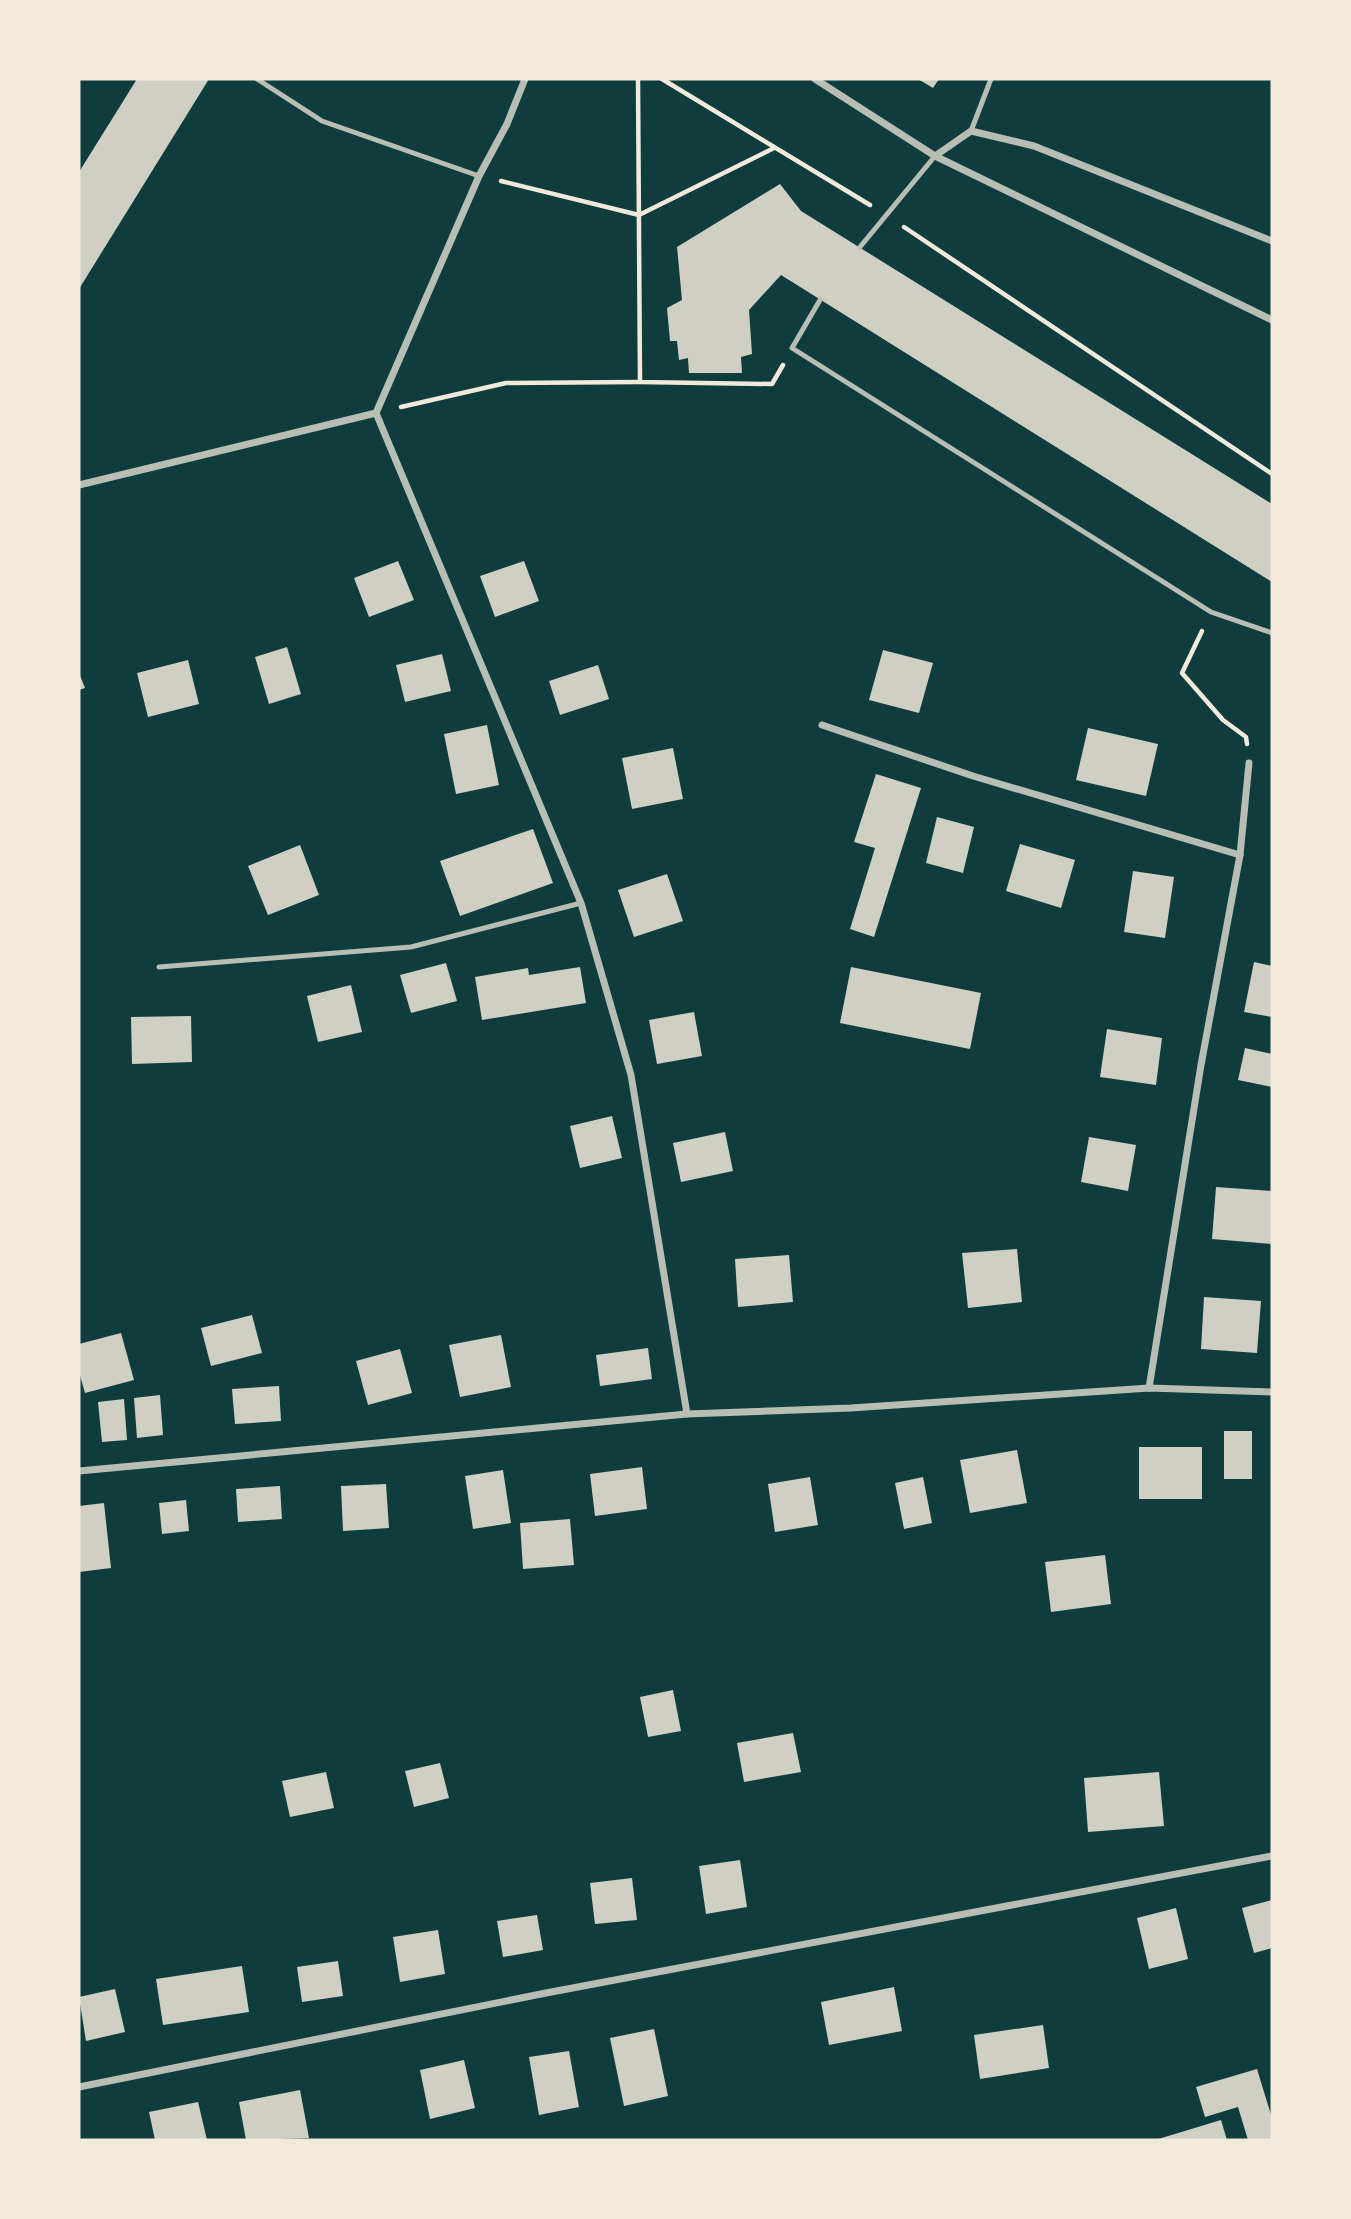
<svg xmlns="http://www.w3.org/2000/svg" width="1351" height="2219" font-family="Overpass,sans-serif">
	<rect width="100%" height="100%" fill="#0f3d3e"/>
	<g fill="#cfcfc3">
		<path d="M137,79H209L79,289V172Z"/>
		<path d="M918,79H939L933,88Z"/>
		<path d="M780,184L801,211L1272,504V582L781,275L749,310L752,354L741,357L742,373H689L688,358L679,360L677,341H670L667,308L682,300L677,247Z"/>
		<path d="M398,561L414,600L369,617L354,578Z"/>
		<path d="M524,561L539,601L495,617L480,576Z"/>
		<path d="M287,647L301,694L269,704L255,657Z"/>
		<path d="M883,650L933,663L919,713L869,700Z"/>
		<path d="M442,654L451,691L405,702L396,665Z"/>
		<path d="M188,660L199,704L148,717L137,673Z"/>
		<path d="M598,665L609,699L560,715L549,681Z"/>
		<path d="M79,673L85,688L79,690Z"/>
		<path d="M487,725L499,785L456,794L444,734Z"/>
		<path d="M1088,728L1158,744L1146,796L1076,780Z"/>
		<path d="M673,748L683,799L632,809L622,758Z"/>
		<path d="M876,774L921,788L874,937L850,929L875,848L854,842Z"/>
		<path d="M937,817L974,827L963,873L926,863Z"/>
		<path d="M533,829L553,883L460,916L440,861Z"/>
		<path d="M1020,844L1075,860L1061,908L1006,891Z"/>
		<path d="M300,845L319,895L268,915L248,866Z"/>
		<path d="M1133,871L1174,877L1165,938L1124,932Z"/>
		<path d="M667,874L683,921L634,937L618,890Z"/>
		<path d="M1254,962L1272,966V1017L1244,1012Z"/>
		<path d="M446,963L457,1001L411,1013L400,975Z"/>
		<path d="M580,967L586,1003L482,1020L475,977L528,968L529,975Z"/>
		<path d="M851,967L981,993L970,1049L840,1023Z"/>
		<path d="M351,985L362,1032L318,1042L307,996Z"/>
		<path d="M694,1012L702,1056L657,1064L649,1020Z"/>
		<path d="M191,1016L192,1062L132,1064L131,1017Z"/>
		<path d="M1107,1029L1162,1038L1156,1085L1100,1077Z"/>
		<path d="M1245,1048L1272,1054V1087L1238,1080Z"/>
		<path d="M612,1116L622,1158L580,1168L570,1126Z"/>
		<path d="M725,1132L733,1171L681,1182L673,1143Z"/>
		<path d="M1089,1137L1136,1145L1128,1191L1081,1182Z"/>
		<path d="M1216,1187L1272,1191V1244L1212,1239Z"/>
		<path d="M1017,1249L1022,1302L968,1308L962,1253Z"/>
		<path d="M789,1255L793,1302L738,1307L735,1259Z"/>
		<path d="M1204,1297L1261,1301L1257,1353L1201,1349Z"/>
		<path d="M252,1315L262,1353L211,1366L201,1328Z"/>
		<path d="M121,1333L134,1380L85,1393L79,1372V1344Z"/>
		<path d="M501,1335L511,1387L460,1397L449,1345Z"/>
		<path d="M648,1348L652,1379L600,1386L596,1355Z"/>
		<path d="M400,1349L412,1393L368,1405L356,1361Z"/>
		<path d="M279,1386L281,1421L235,1424L232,1389Z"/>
		<path d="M160,1395L163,1435L137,1438L134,1398Z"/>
		<path d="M124,1399L127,1440L102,1442L98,1402Z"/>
		<rect x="1224" y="1431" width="28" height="48"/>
		<rect x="1139" y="1447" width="63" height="52"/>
		<path d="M1017,1450L1027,1503L970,1513L960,1460Z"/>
		<path d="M642,1467L647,1509L595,1516L590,1474Z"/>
		<path d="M503,1470L511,1523L473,1529L465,1476Z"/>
		<path d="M810,1477L818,1525L775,1532L768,1484Z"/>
		<path d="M923,1477L932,1523L904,1529L895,1483Z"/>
		<path d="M386,1484L389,1528L343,1531L341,1486Z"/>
		<path d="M280,1486L282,1519L238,1522L236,1489Z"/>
		<path d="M186,1500L189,1531L162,1534L159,1503Z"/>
		<path d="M104,1503L111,1568L79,1572V1506Z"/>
		<path d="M570,1519L574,1565L523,1569L520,1523Z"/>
		<path d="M1105,1555L1111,1604L1051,1612L1045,1562Z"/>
		<path d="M673,1690L681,1731L648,1737L640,1697Z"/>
		<path d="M793,1733L801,1772L744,1782L737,1743Z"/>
		<path d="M440,1763L449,1798L414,1807L405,1771Z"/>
		<path d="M326,1772L334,1808L290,1817L282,1781Z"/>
		<path d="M1159,1772L1164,1826L1088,1832L1084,1778Z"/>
		<path d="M740,1860L747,1907L706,1914L699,1866Z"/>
		<path d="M632,1878L637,1920L595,1924L590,1883Z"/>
		<path d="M1272,1900V1948L1254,1953L1242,1908Z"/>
		<path d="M1176,1908L1188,1959L1149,1969L1137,1918Z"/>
		<path d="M537,1915L543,1950L503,1957L497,1921Z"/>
		<path d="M438,1930L445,1974L400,1982L393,1937Z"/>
		<path d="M338,1961L343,1996L302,2002L297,1967Z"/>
		<path d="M242,1966L249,2012L163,2025L156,1979Z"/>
		<path d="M894,1987L902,2031L829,2045L821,2002Z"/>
		<path d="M115,1989L125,2032L86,2041L79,1997Z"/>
		<path d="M1043,2025L1049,2068L980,2079L974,2035Z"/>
		<path d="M654,2029L668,2096L624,2106L610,2038Z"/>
		<path d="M569,2051L579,2107L539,2115L529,2057Z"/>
		<path d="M464,2060L475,2108L430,2119L420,2070Z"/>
		<path d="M1257,2069L1272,2118V2140H1248L1238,2107L1205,2117L1196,2087Z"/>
		<path d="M300,2090L309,2138L246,2140L239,2102Z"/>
		<path d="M198,2102L207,2140H155L149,2112Z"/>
		<path d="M1221,2120L1227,2140H1155Z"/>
	</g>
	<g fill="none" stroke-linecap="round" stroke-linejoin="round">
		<g stroke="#f1e9da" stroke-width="4.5">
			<path d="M638,79L640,382L772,384L783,365"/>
			<path d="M662,79L870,205"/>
			<path d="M501,181L639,215L774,148"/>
			<path d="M904,227L1272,474"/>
			<path d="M401,407L506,383L640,382"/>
			<path d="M1202,631L1182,673L1223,720L1246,737L1247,744"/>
		</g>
		<g stroke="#b8beb3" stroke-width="5">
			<path d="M257,79L322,121L479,176"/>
			<path d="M971,131L991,79"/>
			<path d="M860,247L935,156"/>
			<path d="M820,300L792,348L1211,612L1272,633"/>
			<path d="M159,967L411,947L581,903"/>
		</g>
		<g stroke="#b8beb3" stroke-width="7">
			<path d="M815,79L935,156L1272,320"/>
			<path d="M935,156L971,131L1034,146L1272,241"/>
			<path d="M376,413L581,903L631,1075L687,1414"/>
			<path d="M376,413L479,176L507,124L525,79"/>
			<path d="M79,485L376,413"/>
			<path d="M822,725L973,776L1240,855"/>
			<path d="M1149,1388L1201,1065L1240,855L1249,763"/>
			<path d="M79,1471L687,1414L851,1408L1149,1388L1272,1392"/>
			<path d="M79,2087L546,1993L1272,1856"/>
		</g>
	</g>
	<rect width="1351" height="2219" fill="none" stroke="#f1e9da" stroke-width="161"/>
</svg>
